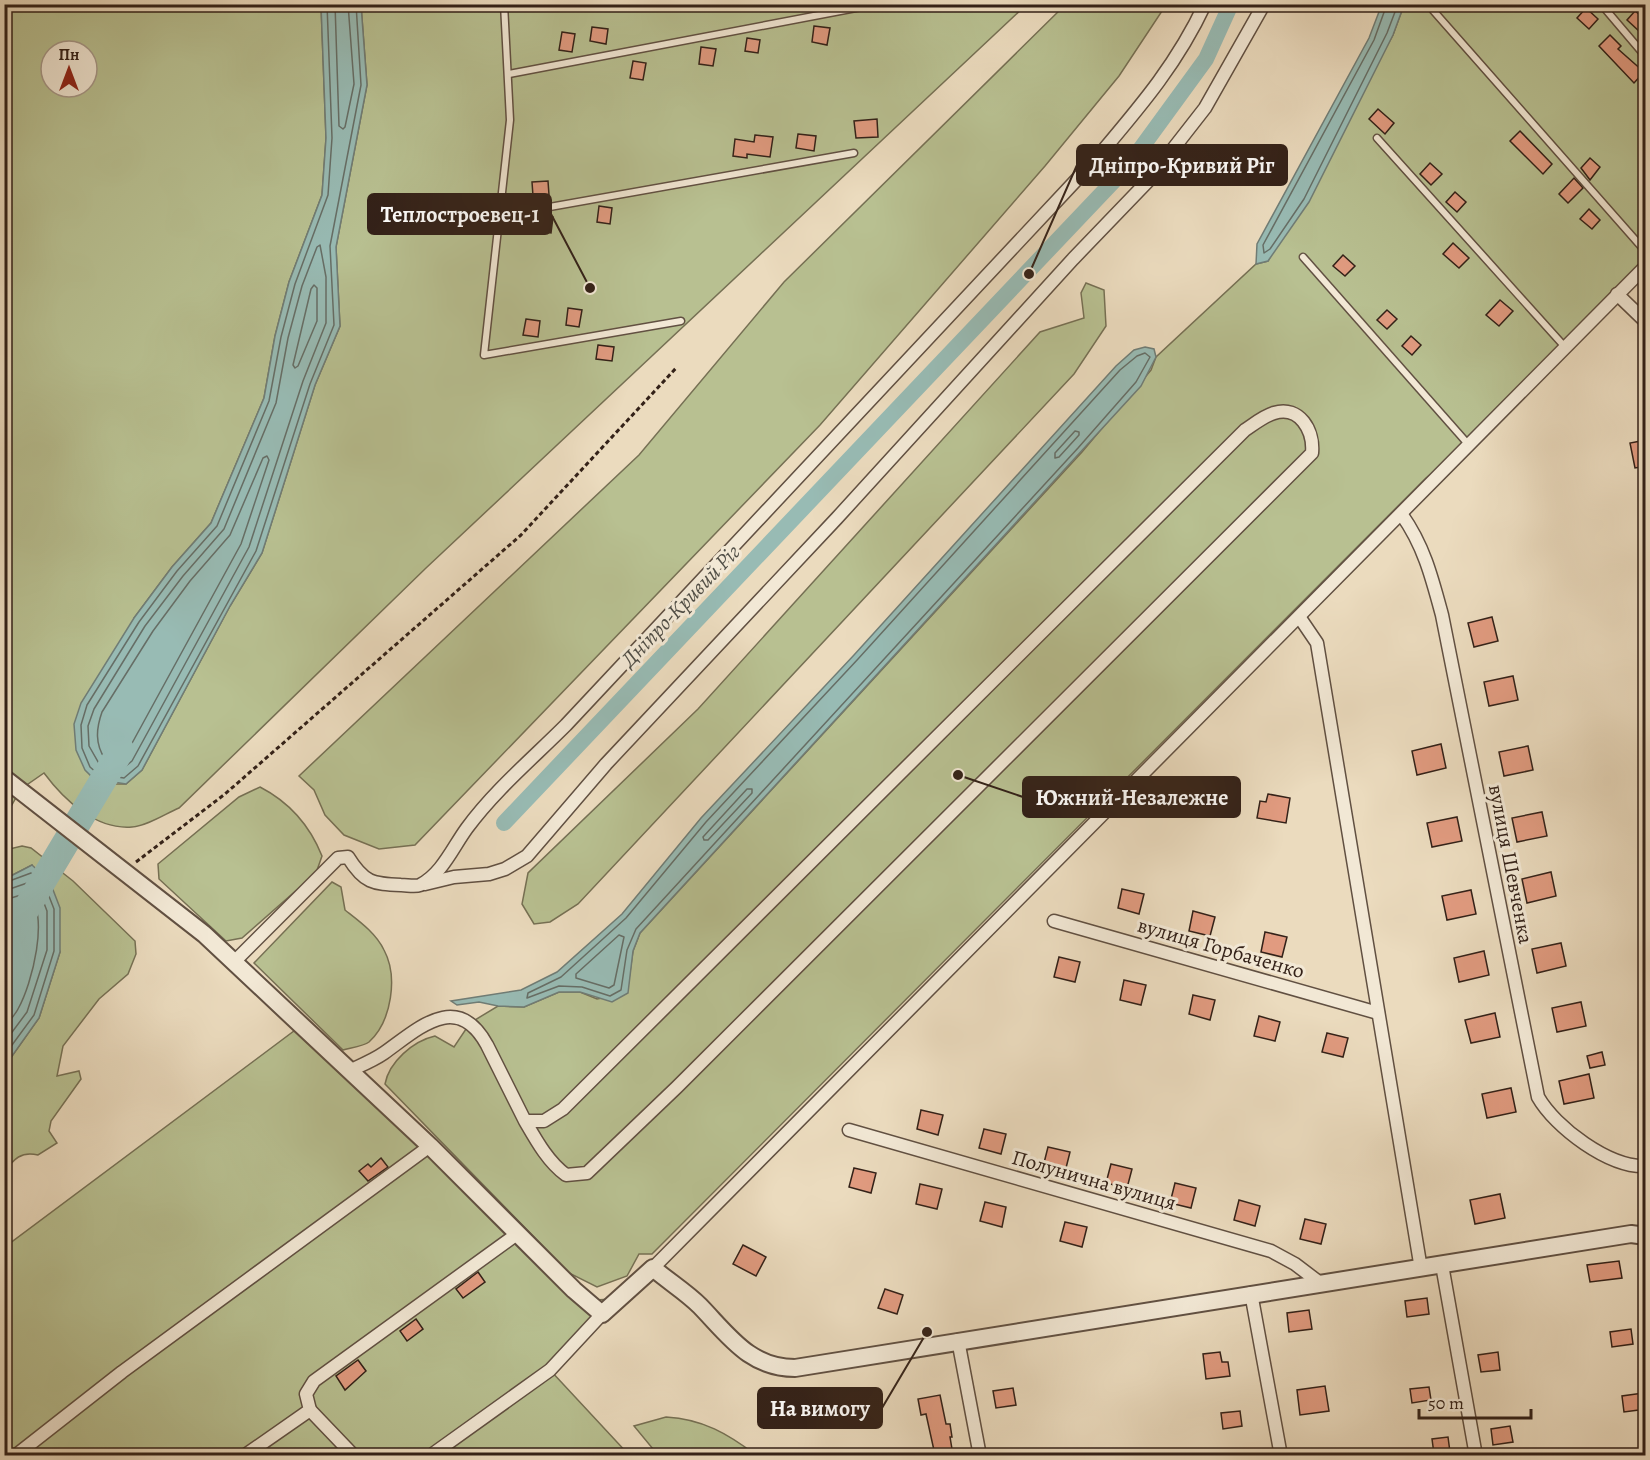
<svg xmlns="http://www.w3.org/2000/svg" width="1650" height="1460" font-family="Alegreya,serif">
	<rect width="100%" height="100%" fill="#ebdbbe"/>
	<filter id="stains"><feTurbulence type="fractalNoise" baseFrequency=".00333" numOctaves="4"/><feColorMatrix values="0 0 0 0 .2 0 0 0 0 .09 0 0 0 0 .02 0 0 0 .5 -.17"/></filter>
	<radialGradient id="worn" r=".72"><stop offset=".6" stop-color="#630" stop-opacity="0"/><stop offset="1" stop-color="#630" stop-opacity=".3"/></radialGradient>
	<g fill="#b8c091" stroke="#767054" stroke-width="1.5" fill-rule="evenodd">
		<path d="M5,5H321L326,138L322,195L289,282L275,336L264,398L211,523L172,567L134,618L115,784H126L142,770L230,606L262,553L315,385L340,326L336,247L367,85L361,5H1026L426,568L179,808C165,814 147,826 132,827C96,830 64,800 44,773L21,789L5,817ZM51,51H87V87H51Z"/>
		<path d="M1065,5H1166L1119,76L1045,166L820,425L415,845L379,849L344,835L325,815L314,790L299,776L639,455L784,282Z"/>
		<path d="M1404,5H1645V266L1468,444L1426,478L652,1254H639L627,1276L597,1287L569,1273L385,1084C389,1062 413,1041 435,1036L454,1047L470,1023L498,1006L524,1007L559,992H580L597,999L627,993L633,951L640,933L1082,452L1151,370L1156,357L1256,264L1268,261L1393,35Z"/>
		<path d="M1086,283L1104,290L1106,326L1074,374L578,904L550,922L534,924L522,904L528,873L698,709L1040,332L1084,318L1081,293Z"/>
		<path d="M260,787C289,802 310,826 322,856L316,873L242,938L226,941L159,879L158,864L239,797Z"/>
		<path d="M22,846L31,848L73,881L135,941L136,954L128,974L99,999L63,1046L57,1076L79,1071L81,1079L51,1121L49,1131L57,1143L38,1155C21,1151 14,1159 5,1171V1066L39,1018L60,952L32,865L5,879V850Z"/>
		<path d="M332,882L341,887L345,910C359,921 376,933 384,950C398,976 392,1021 369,1042C364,1046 350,1048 343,1050L254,963Z"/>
		<path d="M302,1025L595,1300L611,1299L550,1370L629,1455L5,1456V1247Z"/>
		<path d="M666,1417C703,1419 728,1434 756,1455H658L634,1426Z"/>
	</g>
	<g fill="#98bbb4" stroke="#707d76" stroke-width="1.5">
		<path d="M1382,4L1404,5L1393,35L1309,202L1268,261L1256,264L1257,244L1369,38Z"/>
		<path d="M321,5H361L367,85L336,247L340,326L315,385L262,553L230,606L142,770L126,784L94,779L85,770L76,750L74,724L81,703L134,618L172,567L211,523L264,398L275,336L289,282L322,195L326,138Z"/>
		<path d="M1145,347L1154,349L1156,357L1141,386L640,933L633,951L628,993L612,1002L580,992H559L524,1007L498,1006L479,1002L457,1005L451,1001L521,990L557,972L622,914L701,818L854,655L1116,366L1134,350Z"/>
		<path d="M32,865L50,882L60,908V952L39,1018L5,1066V879Z"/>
	</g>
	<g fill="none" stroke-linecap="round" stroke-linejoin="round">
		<g stroke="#666e66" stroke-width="1.5">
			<path d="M327,4L332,138L328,195L295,284L281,337L269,401L217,526L177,571L139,622L87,705L81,725L82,748L90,767L98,774L124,778L138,766L256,551L310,384L334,325L330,246L361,85L356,4"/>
			<path d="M335,4L339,126L343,129L345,127L354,84L348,4"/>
			<path d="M1387,4L1374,40L1263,245L1264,253L1270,249L1304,199L1387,33L1398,4"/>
			<path d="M320,245L326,277V323L303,381L249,547L132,761L121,770L101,767L89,746L88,726L94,709L145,626L183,576L224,529L276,403L288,338L302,286L317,247Z"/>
			<path d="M314,285L317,288V321L298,366L295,368L293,365L311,289Z"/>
			<path d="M1145,353L1150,357L1136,382L1078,448L636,929L627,950L621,990L610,996L582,987L559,986L527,998L528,993L561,977L626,918L706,822L858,659L1120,370L1137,356Z"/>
			<path d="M1075,431L1079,432V435L1059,457L1055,458V453Z"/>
			<path d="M267,456L269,460L241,544L125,756L118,761L105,759C95,744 96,729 102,712L153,631L190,581L230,535L263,458Z"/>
			<path d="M747,789H752V793L708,840H704L703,837Z"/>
			<path d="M4,883L31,873L45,886L54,909V951L34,1015L4,1056"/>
			<path d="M4,891L30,882L39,890L47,911V950L27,1012L4,1043"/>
			<path d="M4,900L28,893C50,915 32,984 18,1009C15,1015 9,1021 4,1028"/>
			<path d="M619,935L624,937L614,985L609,988L576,978V974Z"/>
		</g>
		<path stroke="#98bbb4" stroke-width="16" d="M504,823L1128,166L1206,59L1231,4"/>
		<path stroke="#98bbb4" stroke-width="27" d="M4,946L121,750"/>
	</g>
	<g fill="#e19b80" stroke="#332118" stroke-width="1.5">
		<path d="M1586,8L1598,19L1589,29L1577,18Z"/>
		<path d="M1635,11L1646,20L1639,31L1627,20Z"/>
		<path d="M814,26L830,28L827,45L812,42Z"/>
		<path d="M592,27L608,29L606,44L590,41Z"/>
		<path d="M562,32L575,34L572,52L559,50Z"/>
		<path d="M1610,35L1621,46L1618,49L1644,72L1634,83L1599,46Z"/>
		<path d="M747,38L760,40L758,53L745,51Z"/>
		<path d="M701,47L716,49L713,66L699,64Z"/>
		<path d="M633,61L646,63L643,80L630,78Z"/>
		<path d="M1378,109L1394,123L1385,134L1369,119Z"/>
		<path d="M877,119L878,137L856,138L854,121Z"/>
		<path d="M1520,131L1552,164L1543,174L1510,141Z"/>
		<path d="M798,134L816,136L814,151L796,148Z"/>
		<path d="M755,135L773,137L770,157L747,154V158L733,156L735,139L754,142Z"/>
		<path d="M1590,158L1600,167L1590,180L1581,168Z"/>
		<path d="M1430,163L1442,174L1431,185L1420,174Z"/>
		<path d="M1574,178L1583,188L1568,203L1559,194Z"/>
		<path d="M548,181L549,195L533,196L532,182Z"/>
		<path d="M1455,192L1466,202L1457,212L1446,202Z"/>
		<path d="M599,206L612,208L610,224L597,222Z"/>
		<path d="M1589,209L1600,220L1592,229L1580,219Z"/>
		<path d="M541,215L553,217L551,233L538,231Z"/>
		<path d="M1453,243L1469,258L1459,268L1443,254Z"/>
		<path d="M1343,255L1355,266L1345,276L1333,266Z"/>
		<path d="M1500,300L1513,311L1499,326L1486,315Z"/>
		<path d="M568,308L582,310L579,327L566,325Z"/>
		<path d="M1387,310L1397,319L1387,329L1377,320Z"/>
		<path d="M526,319L540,321L538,337L523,335Z"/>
		<path d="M1411,336L1421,345L1412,355L1402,346Z"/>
		<path d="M598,345L614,347L612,361L596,359Z"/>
		<path d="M1646,440V466L1635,468L1630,443Z"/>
		<path d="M1492,617L1498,641L1474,647L1468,623Z"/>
		<path d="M1513,676L1518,700L1489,706L1484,682Z"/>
		<path d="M1441,744L1446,768L1417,775L1412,751Z"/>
		<path d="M1528,746L1533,770L1504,776L1499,752Z"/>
		<path d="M1268,794L1290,798L1286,823L1257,818L1260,801L1266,802Z"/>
		<path d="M1542,812L1547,836L1517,842L1512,818Z"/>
		<path d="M1457,817L1462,841L1432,847L1427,823Z"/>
		<path d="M1551,872L1556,896L1527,903L1522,879Z"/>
		<path d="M1122,889L1144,894L1139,914L1118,908Z"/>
		<path d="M1471,890L1476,914L1447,920L1442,896Z"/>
		<path d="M1193,911L1215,917L1210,936L1189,931Z"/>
		<path d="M1265,932L1287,937L1282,957L1261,952Z"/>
		<path d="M1561,943L1566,966L1537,973L1532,949Z"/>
		<path d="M1484,951L1489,975L1459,982L1454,958Z"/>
		<path d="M1059,957L1080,962L1075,982L1054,977Z"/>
		<path d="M1124,980L1146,985L1141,1005L1120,1000Z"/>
		<path d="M1193,995L1215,1000L1210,1020L1189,1014Z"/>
		<path d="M1581,1002L1586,1026L1557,1032L1552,1008Z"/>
		<path d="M1495,1013L1500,1037L1471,1043L1465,1020Z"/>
		<path d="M1259,1016L1280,1022L1275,1041L1254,1036Z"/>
		<path d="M1327,1033L1348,1038L1343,1057L1322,1052Z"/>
		<path d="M1602,1052L1605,1065L1590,1068L1587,1056Z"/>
		<path d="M1589,1074L1594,1098L1564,1104L1559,1081Z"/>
		<path d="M1511,1088L1516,1112L1487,1118L1482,1094Z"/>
		<path d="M921,1110L943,1115L938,1135L917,1129Z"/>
		<path d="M984,1129L1006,1134L1001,1154L979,1148Z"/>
		<path d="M1048,1147L1070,1152L1065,1172L1043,1167Z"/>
		<path d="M381,1158L388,1167L368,1181L359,1171L368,1164L371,1167Z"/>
		<path d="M1111,1164L1132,1169L1127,1188L1106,1183Z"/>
		<path d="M854,1168L876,1173L871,1193L849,1187Z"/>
		<path d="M1175,1183L1196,1188L1191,1208L1170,1203Z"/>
		<path d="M920,1184L942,1189L937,1209L916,1204Z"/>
		<path d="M1500,1194L1505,1218L1475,1224L1470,1200Z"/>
		<path d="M1239,1200L1260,1206L1255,1226L1234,1220Z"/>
		<path d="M985,1202L1006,1207L1002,1227L980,1221Z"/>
		<path d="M1305,1219L1326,1224L1321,1244L1300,1239Z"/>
		<path d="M1065,1222L1087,1227L1082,1247L1060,1241Z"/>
		<path d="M743,1245L766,1257L756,1276L733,1264Z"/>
		<path d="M1619,1261L1622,1278L1590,1282L1587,1265Z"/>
		<path d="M478,1272L485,1282L463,1298L456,1289Z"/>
		<path d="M885,1289L903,1295L897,1314L878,1308Z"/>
		<path d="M1427,1298L1429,1314L1407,1317L1405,1301Z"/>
		<path d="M1309,1310L1312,1329L1289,1332L1287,1313Z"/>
		<path d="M416,1319L423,1329L407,1341L400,1331Z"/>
		<path d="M1631,1329L1633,1344L1612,1347L1610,1332Z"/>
		<path d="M1220,1352L1222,1362H1228L1230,1376L1206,1379L1203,1354Z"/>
		<path d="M1498,1352L1500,1370L1481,1372L1478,1355Z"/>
		<path d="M358,1360L366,1371L345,1390L336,1376Z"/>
		<path d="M1325,1386L1329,1411L1300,1415L1297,1390Z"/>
		<path d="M1429,1387L1431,1400L1412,1403L1410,1389Z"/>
		<path d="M1013,1388L1016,1405L996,1408L993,1391Z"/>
		<path d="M1643,1393L1646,1409L1624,1412L1622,1396Z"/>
		<path d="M940,1395L946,1424H950L952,1437H950L953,1455H935L926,1414L921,1415L918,1399Z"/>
		<path d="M1240,1411L1242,1426L1223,1429L1221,1413Z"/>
		<path d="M1510,1426L1513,1442L1493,1445L1491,1429Z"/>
		<path d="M1448,1437L1450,1452L1434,1454L1432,1439Z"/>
	</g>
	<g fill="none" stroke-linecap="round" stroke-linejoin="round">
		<defs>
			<g id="service">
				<path d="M504,4L510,120L484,355L681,321"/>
				<path d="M1601,4L1646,57"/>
				<path d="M1431,8L1646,252"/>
				<path d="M509,74L877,4"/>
				<path d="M1377,138L1565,347"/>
				<path d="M499,216L854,153"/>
				<path d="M1303,257L1468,444"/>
			</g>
			<g id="minor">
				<path d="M1617,294L1646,322"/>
				<path d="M1402,515C1424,546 1432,578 1442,615L1538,1097C1555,1127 1609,1168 1646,1166"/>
				<path d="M1300,618L1317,643L1421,1269"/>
				<path d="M425,884L454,877L489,874L505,869L527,856L606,764L837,518L1073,259L1148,181L1205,108L1264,4"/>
				<path d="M1054,921L1378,1013"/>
				<path d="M234,962L338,858L348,857C364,883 373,884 401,885C407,885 415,887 420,885C442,874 453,847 467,828C495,790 533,758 566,725L1095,160C1138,109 1176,66 1205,4"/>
				<path d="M351,1070C362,1065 374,1060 384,1053C418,1029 457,990 487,1045L525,1121C536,1140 548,1162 566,1175L587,1173L677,1087L1312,453C1314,431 1300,405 1274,413C1264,416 1254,424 1245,430L563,1109L544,1121H525"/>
				<path d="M849,1130L1271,1251L1295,1264L1320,1283"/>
				<path d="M1442,1265L1476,1456"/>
				<path d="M653,1268L1646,266"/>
				<path d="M1251,1293L1281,1456"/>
				<path d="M958,1340L980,1456"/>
				<path d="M310,1410L354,1456"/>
				<path d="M15,1456L122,1372L430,1146"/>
				<path d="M244,1456L310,1410L306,1394L314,1381L517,1234"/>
				<path d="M430,1456L550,1370L602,1314"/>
			</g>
			<path id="tertiary" d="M4,778L204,934L430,1146L574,1290L602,1314L653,1268C668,1281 686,1292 700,1306C729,1336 750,1368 795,1368L1631,1234L1646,1236"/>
		</defs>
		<use href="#service" stroke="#615042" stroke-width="9"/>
		<use href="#minor" stroke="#615042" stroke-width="15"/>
		<use href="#tertiary" stroke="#615042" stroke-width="20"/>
		<path stroke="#332118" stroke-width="3" stroke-dasharray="4.5 3" stroke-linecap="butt" d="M136,862L225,794L521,535L677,367"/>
		<use href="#service" stroke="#f2e8d5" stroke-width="6"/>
		<use href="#minor" stroke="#f2e8d5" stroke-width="12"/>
		<use href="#tertiary" stroke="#f2e8d5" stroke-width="16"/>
	</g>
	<g text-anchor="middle" stroke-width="6" stroke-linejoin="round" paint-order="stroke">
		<g font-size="21" fill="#332118" stroke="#f2e8d5">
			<text transform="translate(1511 864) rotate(79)" y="7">вулиця Шевченка</text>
			<text transform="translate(1221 948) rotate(16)" y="7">вулиця Горбаченко</text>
			<text transform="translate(1094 1180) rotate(16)" y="7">Полунична вулиця</text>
		</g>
		<g font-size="22" font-style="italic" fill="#514f47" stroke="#f2e8d5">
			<text transform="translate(680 605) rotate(-46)" y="8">Дніпро-Кривий Ріг</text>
		</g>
	</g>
	<path fill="none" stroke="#332118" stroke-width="2" d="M1029 274L1077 165M590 288L551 214M958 775L1023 797M927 1332L882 1408"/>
	<g fill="#332118" stroke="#f2e8d5" stroke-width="2">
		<circle cx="1029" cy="274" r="6"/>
		<circle cx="590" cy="288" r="6"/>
		<circle cx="958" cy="775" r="6"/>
		<circle cx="927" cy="1332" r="6"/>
	</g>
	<g fill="#332118" stroke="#332118" stroke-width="2">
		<rect x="1077" y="145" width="210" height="40" rx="6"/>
		<rect x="368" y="194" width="183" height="40" rx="6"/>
		<rect x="1023" y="777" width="217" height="40" rx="6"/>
		<rect x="758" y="1388" width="124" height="40" rx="6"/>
	</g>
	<g font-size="22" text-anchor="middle" font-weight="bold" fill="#fff">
		<text x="1182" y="173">Дніпро-Кривий Ріг</text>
		<text x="460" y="222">Теплостроевец-1</text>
		<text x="1132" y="805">Южний-Незалежне</text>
		<text x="820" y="1416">На вимогу</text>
	</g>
	<rect width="1650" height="1460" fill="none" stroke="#ebdbbe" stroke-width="24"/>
	<rect x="6" y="6" width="1638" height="1448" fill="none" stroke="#332118" stroke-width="3"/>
	<rect x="12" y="12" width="1626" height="1436" fill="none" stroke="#332118" stroke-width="1.5"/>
	<g transform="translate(69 69)"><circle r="28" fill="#f2e8d5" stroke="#a69889" stroke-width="1.5"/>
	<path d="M0-4.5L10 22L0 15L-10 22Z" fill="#8f2418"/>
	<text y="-9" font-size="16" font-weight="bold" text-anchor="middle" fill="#332118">Пн</text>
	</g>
	<path d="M1419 1409v9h112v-9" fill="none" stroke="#332118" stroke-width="3"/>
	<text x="1428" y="1409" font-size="18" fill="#332118" stroke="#f2e8d5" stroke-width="4.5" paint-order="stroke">50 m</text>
	<rect width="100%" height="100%" filter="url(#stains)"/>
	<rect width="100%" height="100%" fill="url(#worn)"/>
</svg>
